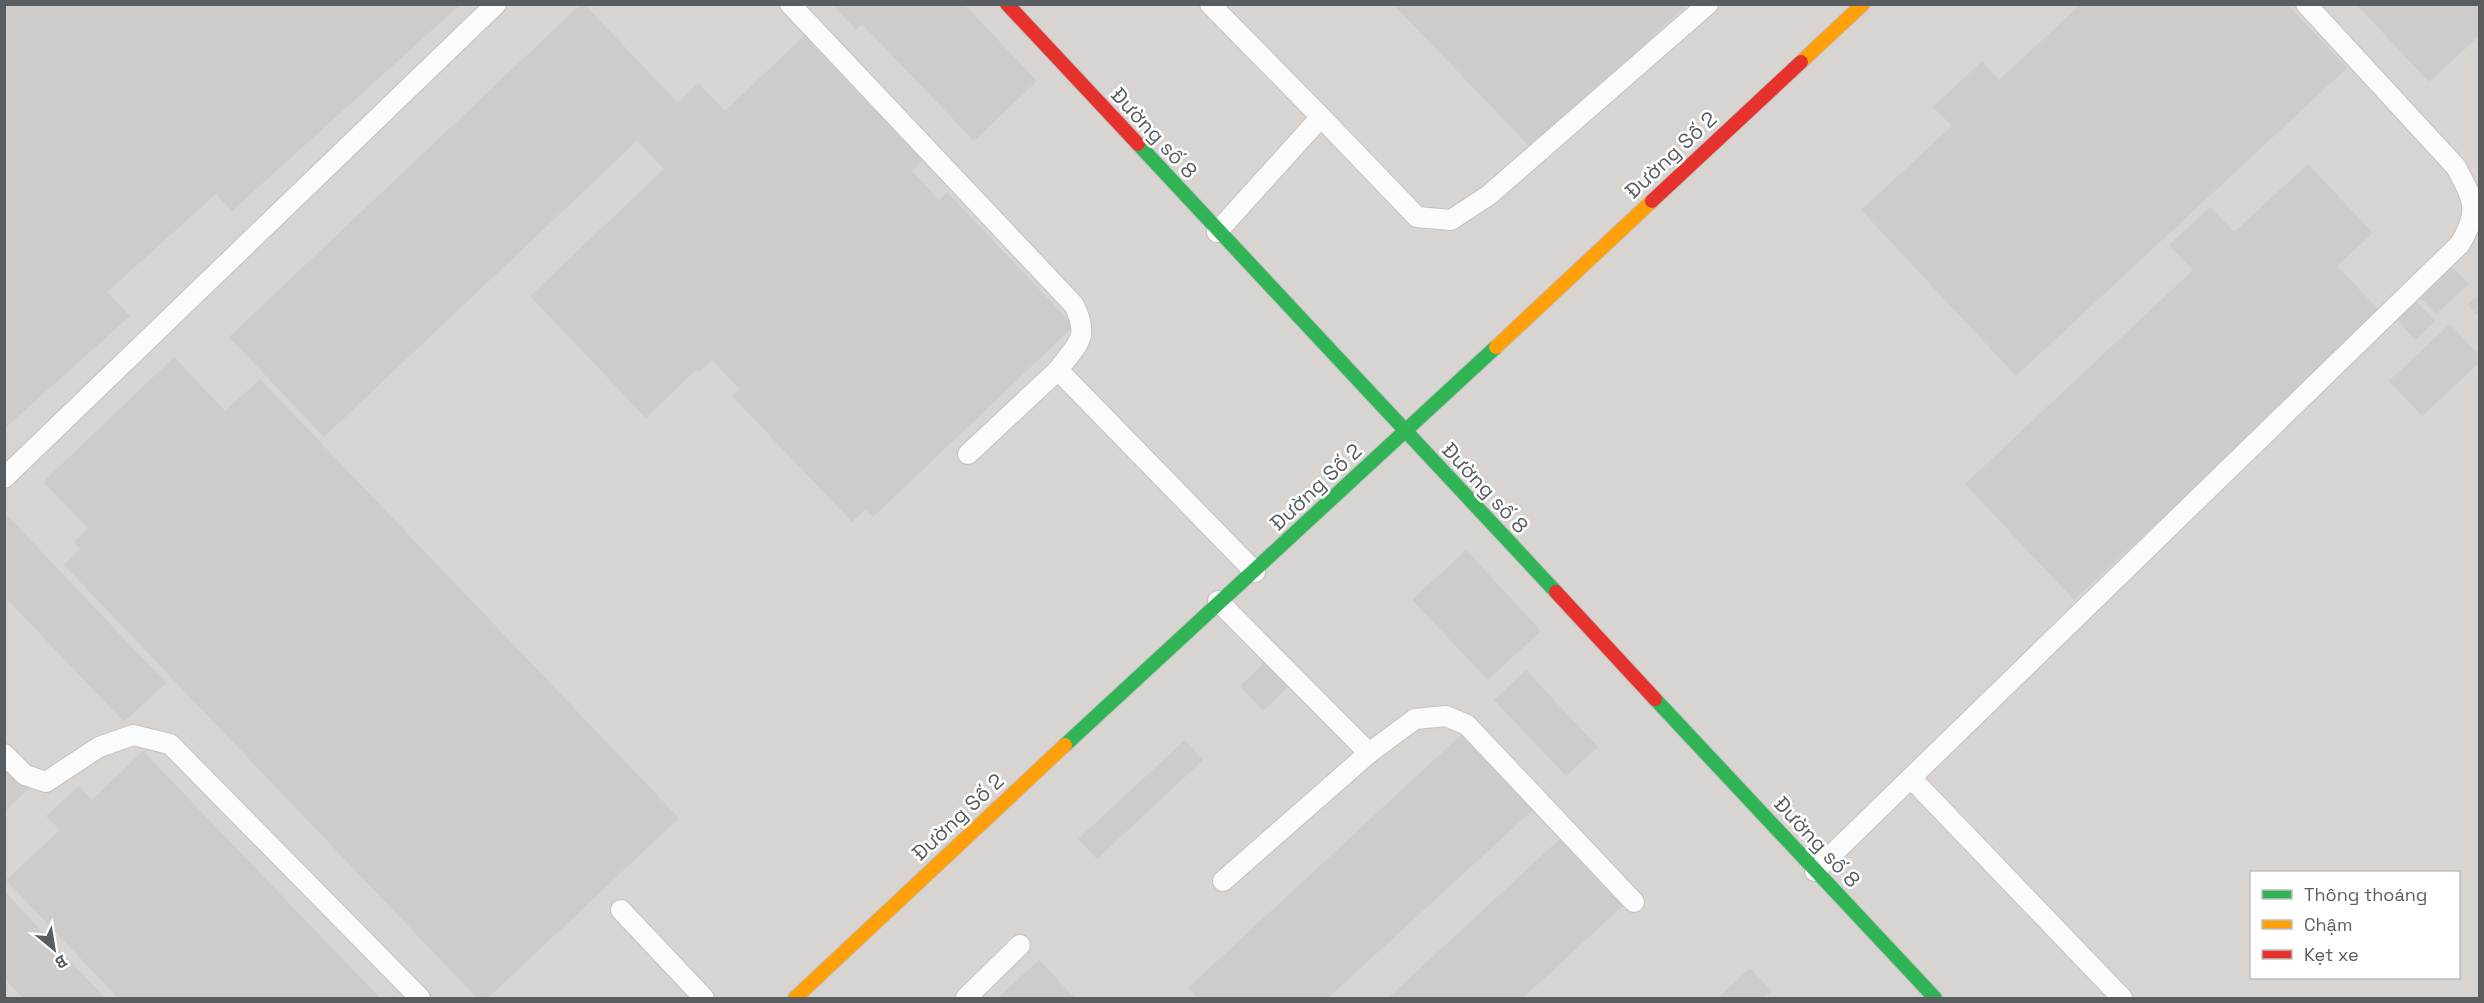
<svg xmlns="http://www.w3.org/2000/svg" width="2484" height="1003" font-family="'Space Grotesk',sans-serif">
	<rect width="100%" height="100%" fill="#e8e5e2"/>
	<path fill="#d7d4d2" fill-rule="evenodd" d="M5,5H2479V998H5ZM2252,872H2458V978H2252Z"/>
	<g fill="#cecccb">
		<path d="M4,4H461L232,211L216,194L107,292L130,316L4,429Z"/>
		<path d="M581,4H584L678,103L698,83L725,111L804,36L923,160L912,171L939,200L947,192L1074,326L873,517L865,510L852,522L732,396L739,389L712,360L698,373L696,370L646,418L530,296L664,169L637,141L324,437L229,337Z"/>
		<path d="M832,4H964L1037,81L974,141L862,24L856,30Z"/>
		<path d="M1393,4H1687L1534,151Z"/>
		<path d="M2081,4H2287L2347,68L2016,376L1861,210L1952,126L1933,107L1982,61L1999,80Z"/>
		<path d="M2356,4H2480V35L2429,82Z"/>
		<path d="M2308,164L2373,233L2337,266L2382,313L2074,600L1965,484L2193,270L2169,245L2210,207L2234,232Z"/>
		<path d="M2446,260L2469,284L2436,314L2413,290Z"/>
		<path d="M2480,293V317L2467,305Z"/>
		<path d="M2410,295L2435,321L2415,340L2391,313Z"/>
		<path d="M2450,324L2480,356V362L2422,416L2389,381Z"/>
		<path d="M174,357L225,411L260,379L679,818L488,998H477L64,565L80,549L74,542L88,528L43,482Z"/>
		<path d="M5,513L166,683L124,722L5,597Z"/>
		<path d="M1466,550L1541,631L1488,680L1412,600Z"/>
		<path d="M1269,658L1292,683L1263,711L1240,686Z"/>
		<path d="M1526,670L1598,747L1566,776L1494,700Z"/>
		<path d="M1465,731L1536,807L1328,998H1198L1188,988Z"/>
		<path d="M1185,740L1203,760L1097,859L1078,839Z"/>
		<path d="M143,751L380,998H118L6,880L60,830L46,816L79,786L92,800Z"/>
		<path d="M4,760L30,787L4,812Z"/>
		<path d="M1564,835L1627,902L1523,998H1388Z"/>
		<path d="M5,892L105,998H23L5,979Z"/>
		<path d="M1039,960L1075,998H998Z"/>
		<path d="M1750,968L1772,991L1763,998H1718Z"/>
	</g>
	<g fill="none" stroke-linecap="round" stroke-linejoin="round">
		<defs>
			<g id="lane">
				<path d="M790,4L1074,305C1090,338 1078,343 1058,370"/>
				<path d="M1210,4L1321,117L1217,232"/>
				<path d="M1321,117L1417,217L1451,220L1489,195L1708,4"/>
				<path d="M968,454L1058,370L1255,572"/>
				<path d="M4,478L496,4"/>
				<path d="M1218,601L1369,753L1223,881"/>
				<path d="M1369,753L1415,719L1446,716L1467,725L1634,902"/>
				<path d="M4,754L25,775L46,782L99,747L133,735L170,744L420,998"/>
				<path d="M1912,779L2122,998"/>
				<path d="M1815,871L2460,244C2480,210 2474,201 2456,167L2306,4"/>
				<path d="M621,910L704,998"/>
				<path d="M966,998L1020,945"/>
			</g>
			<g id="fast">
				<path d="M1138,144L1556,592"/>
				<path d="M1655,699L1935,998"/>
				<path d="M1065,745L1496,347"/>
			</g>
			<g id="slow">
				<path d="M1801,62L1863,4"/>
				<path d="M1496,347L1652,201"/>
				<path d="M795,998L1065,745"/>
			</g>
			<g id="jam">
				<path d="M1007,4L1138,144"/>
				<path d="M1652,201L1801,62"/>
				<path d="M1556,592L1655,699"/>
			</g>
		</defs>
		<use href="#lane" stroke="#c4c3c2" stroke-width="22"/>
		<use href="#fast" stroke="#c2c2c2" stroke-width="16"/>
		<use href="#slow" stroke="#c2c2c2" stroke-width="16"/>
		<use href="#jam" stroke="#c2c2c2" stroke-width="16"/>
		<use href="#lane" stroke="#fcfbfb" stroke-width="20"/>
		<use href="#fast" stroke="#30b455" stroke-width="14"/>
		<use href="#slow" stroke="#ff9f0a" stroke-width="14"/>
		<use href="#jam" stroke="#e5322d" stroke-width="14"/>
	</g>
	<g text-anchor="middle" stroke-width="5" stroke-linejoin="round" paint-order="stroke">
		<g font-size="21" fill="#595d5f" stroke="#fff">
			<text transform="translate(1154 133) rotate(47)" y="7">Đường số 8</text>
			<text transform="translate(1671 155) rotate(-43)" y="7">Đường Số 2</text>
			<text transform="translate(1316 487) rotate(-43)" y="7">Đường Số 2</text>
			<text transform="translate(1485 488) rotate(47)" y="7">Đường số 8</text>
			<text transform="translate(958 817) rotate(-43)" y="7">Đường Số 2</text>
			<text transform="translate(1817 842) rotate(47)" y="7">Đường số 8</text>
		</g>
	</g>
	<rect width="2484" height="1003" fill="none" stroke="#595d5f" stroke-width="12"/>
	<rect x="2250" y="871" width="210" height="108" fill="#ffffff" stroke="#bdbebf" stroke-width="1.5"/>
	<rect x="2262" y="890" width="30" height="9" fill="#30b455" stroke="#bdbebf" stroke-width="1.5"/>
	<text x="2304" y="901" font-size="18" fill="#595d5f">Thông thoáng</text>
	<rect x="2262" y="920" width="30" height="9" fill="#ff9f0a" stroke="#bdbebf" stroke-width="1.5"/>
	<text x="2304" y="931" font-size="18" fill="#595d5f">Chậm</text>
	<rect x="2262" y="950" width="30" height="9" fill="#e5322d" stroke="#bdbebf" stroke-width="1.5"/>
	<text x="2304" y="961" font-size="18" fill="#595d5f">Kẹt xe</text>
	<g transform="translate(54 949) rotate(150)" stroke="#ffffff" stroke-width="4.5" paint-order="stroke">
	<path d="M0-4.5L10 22L0 15L-10 22Z" fill="#595d5f"/>
	<text y="-9" font-size="16" font-weight="bold" text-anchor="middle" fill="#595d5f">B</text>
	</g>
</svg>
